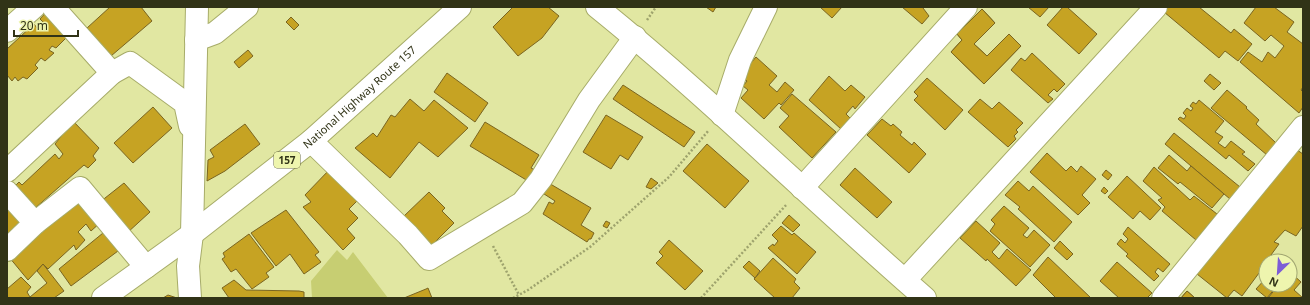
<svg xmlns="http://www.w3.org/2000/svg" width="1310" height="305" font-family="'Noto Sans',sans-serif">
	<rect width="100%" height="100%" fill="#e1e7a2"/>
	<path fill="#c7ce72" d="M337,250L347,260L353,252L388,298H312L311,281Z"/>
	<g fill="#c6a323" stroke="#7a6521">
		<path d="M110,7H141L152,21L111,56L87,28Z"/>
		<path d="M513,7H548L559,16L542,38L518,56L493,27Z"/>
		<path d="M706,7H716L713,12Z"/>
		<path d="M820,7H842L832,18Z"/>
		<path d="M902,7H924L923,8L929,16L922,24Z"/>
		<path d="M1028,7H1049L1040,17Z"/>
		<path d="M1063,7H1067L1097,34L1079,54L1047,25Z"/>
		<path d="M1168,7H1199L1231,33L1234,29L1252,44L1238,61L1225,51L1219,58L1164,12Z"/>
		<path d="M1256,7H1274L1294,22L1287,32L1303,44V87L1301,90L1303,92V107L1299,113L1240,62L1248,52L1262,62L1268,52L1275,58L1284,46L1271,35L1265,41L1244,23Z"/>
		<path d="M982,9L995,23L974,44L987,56L1009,34L1021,46L984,84L951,52L962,40L957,34Z"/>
		<path d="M982,9L995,23L974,44L987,56L1009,34L1021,46L984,84L951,52L962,40L957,34Z"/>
		<path d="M48,10L69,35L56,48L52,46L49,50L54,53L45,61L41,58L35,65L38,68L27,79L23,77L18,81L15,77L12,81L7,75V49L34,24L37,28L44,23L40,19Z"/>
		<path d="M291,17L299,25L294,30L286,22Z"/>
		<path d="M248,50L253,56L239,68L234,62Z"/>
		<path d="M1032,53L1065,84L1057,92L1054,89L1048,95L1053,99L1048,103L1011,70L1021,58L1025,61Z"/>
		<path d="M756,57L777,76L769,85L777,92L785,82L794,90L781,105L779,103L764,119L741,98L748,90L743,86L747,81L743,78L744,71Z"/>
		<path d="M447,73L488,103L475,122L434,92Z"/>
		<path d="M1210,74L1221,83L1214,90L1204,81Z"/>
		<path d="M829,76L845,91L851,85L865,97L855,109L853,106L846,114L851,119L841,129L809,100Z"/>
		<path d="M927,78L963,110L945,130L914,100L918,96L914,92Z"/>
		<path d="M623,85L695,132L684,147L613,99Z"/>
		<path d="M1227,90L1247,107L1246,108L1259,120L1256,124L1276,143L1267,155L1211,108Z"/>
		<path d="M792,94L836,132L812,158L779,127L789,116L780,108Z"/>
		<path d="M410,99L424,111L434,100L468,128L438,157L419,142L390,178L355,148L373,133L377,137L391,115L395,117Z"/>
		<path d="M980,99L992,109L999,102L1023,123L1016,130L1018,132L1014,136L1016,139L1008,147L968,112Z"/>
		<path d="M1199,100L1224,121L1215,132L1223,137L1218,143L1225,148L1231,141L1245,152L1242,154L1255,164L1248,171L1229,155L1226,159L1178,119L1180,117L1184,119L1186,116L1183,113L1187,108L1191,111L1193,108L1190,106L1193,102L1196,104Z"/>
		<path d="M153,107L172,128L133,163L114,143Z"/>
		<path d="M606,115L643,137L628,160L620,155L611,169L583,152Z"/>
		<path d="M882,119L891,126L893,124L902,132L900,135L912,145L914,142L926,154L909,173L867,135Z"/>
		<path d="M73,121L99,148L93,156L96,160L88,168L84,165L33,210L13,188L19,182L22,185L55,154L59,159L63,154L55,144Z"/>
		<path d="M485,122L539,155L531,168L535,170L528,181L470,146Z"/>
		<path d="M245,124L260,144L225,171L207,181L208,160L214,157L210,150Z"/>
		<path d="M1174,133L1240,187L1230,199L1165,144Z"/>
		<path d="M707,144L749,181L725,208L683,171Z"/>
		<path d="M1297,150L1303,154V217L1302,218L1303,219V226L1296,236L1285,230L1274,242L1279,244L1271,255L1277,259L1276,261H1266L1265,274L1259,273L1242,296L1234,290L1227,298L1197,274Z"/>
		<path d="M1047,153L1066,171L1071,166L1077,172L1081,166L1096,179L1082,195L1090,203L1078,215L1030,172Z"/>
		<path d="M1169,155L1187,171L1191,166L1224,194L1212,208L1180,182L1178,184L1158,168Z"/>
		<path d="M1154,167L1190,200L1194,196L1217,214L1196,240L1162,211L1165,207L1158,200L1162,198L1143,181Z"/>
		<path d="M331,168L361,197L349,209L358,218L347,229L355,238L343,250L303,207L311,202L305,195Z"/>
		<path d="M855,168L892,202L877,218L840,185Z"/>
		<path d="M1106,170L1112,175L1108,180L1102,175Z"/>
		<path d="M1127,176L1161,208L1150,220L1140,211L1133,219L1108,197Z"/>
		<path d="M651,178L658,183L651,189L646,187Z"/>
		<path d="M1018,181L1029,191L1033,186L1072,222L1054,242L1018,209L1020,207L1005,195Z"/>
		<path d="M547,182L591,208L581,225L594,233L591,239H589L587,242L543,214L549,202L553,204L555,201L541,192Z"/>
		<path d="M124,183L150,212L127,233L100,202Z"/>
		<path d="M1104,187L1108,191L1105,194L1101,191Z"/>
		<path d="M429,192L445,208L442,211L454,223L431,246L403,217Z"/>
		<path d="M79,196L101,222L91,231L86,224L78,232L85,240L76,250L74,245L48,269L43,264L28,280L9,257Z"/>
		<path d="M7,202L25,222L7,238Z"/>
		<path d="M1004,206L1029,228L1023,235L1027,238L1034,230L1050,245L1030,267L990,231L995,224L991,220Z"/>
		<path d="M286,210L319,252L315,255L321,262L304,274L290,254L276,266L251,233Z"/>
		<path d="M789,215L800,225L793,232L782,223Z"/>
		<path d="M606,221L610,223L607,228L603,226Z"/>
		<path d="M976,221L1000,243L992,252L999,259L1007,249L1031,270L1016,286L987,259L986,261L960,238Z"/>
		<path d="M781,226L792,235L794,233L816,252L797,274L768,248L773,244L774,246L778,241L772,235Z"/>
		<path d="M1128,227L1170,264L1163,272L1158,268L1155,272L1159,276L1154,281L1126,256L1128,254L1117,244L1121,239L1125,243L1128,239L1123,234Z"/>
		<path d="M103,233L118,251L71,286L59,269Z"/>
		<path d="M249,234L274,267L266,273L269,277L252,289L236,269L231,272L222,259L225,257L223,253Z"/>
		<path d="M669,240L703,271L685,290L656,263L663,256L659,252Z"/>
		<path d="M1060,241L1073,254L1067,260L1054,248Z"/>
		<path d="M1048,257L1091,298H1056L1033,275Z"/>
		<path d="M773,258L796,279L794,282L800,288L792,298H775L754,279Z"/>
		<path d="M749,261L760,271L755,278L743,267Z"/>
		<path d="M1117,262L1152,293L1147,298H1119L1100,281Z"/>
		<path d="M43,264L64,291L54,298H7V289L21,277L31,287L27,292L30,297L47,283L37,271Z"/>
		<path d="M1290,272L1301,282L1294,290L1303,298H1268L1277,287L1275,285H1290Z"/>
		<path d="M1266,278V285H1274L1276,287L1267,298L1256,289Z"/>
		<path d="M234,280L246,290L299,291L304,292V298H229L222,288Z"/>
		<path d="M428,288L432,298H404L426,289Z"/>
		<path d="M1187,291L1195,298H1181Z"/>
		<path d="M1187,291L1195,298H1181Z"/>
		<path d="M168,295L177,298H163Z"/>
	</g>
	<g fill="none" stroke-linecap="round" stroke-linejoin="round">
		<defs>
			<g id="minor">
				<path d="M53,7L112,73L130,63L185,103L190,126"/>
				<path d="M597,7C711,99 814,202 925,298"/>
				<path d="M7,31L34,7"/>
				<path d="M196,40L215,33L247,7"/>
				<path d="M722,115L740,60L766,7"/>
				<path d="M311,141L408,235L429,259L522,203L541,179L589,100L635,37"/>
				<path d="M7,171L112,73"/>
				<path d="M802,188L966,7"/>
				<path d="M7,192L35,223L80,188L146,267"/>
				<path d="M7,250L35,223"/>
				<path d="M905,280L1156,7"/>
				<path d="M190,298L188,266L192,234L197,7"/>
				<path d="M1163,298L1303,127"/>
			</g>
			<g id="highway">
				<path id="s1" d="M103,298L192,234L311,141L460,7"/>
			</g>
		</defs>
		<use href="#minor" stroke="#a7ac69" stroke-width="24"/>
		<use href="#highway" stroke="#a7ac69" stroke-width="24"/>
		<g stroke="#9ea36d" stroke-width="2.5" stroke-dasharray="2 2" stroke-linecap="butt">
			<path d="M647,20L656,7"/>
			<path d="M493,246L519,295"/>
			<path d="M513,298L528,290L590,247L669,177L709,130"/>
			<path d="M701,298L787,204"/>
		</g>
		<use href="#minor" stroke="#fff" stroke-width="22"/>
		<use href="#highway" stroke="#fff" stroke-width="22"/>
	</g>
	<g text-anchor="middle" stroke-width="3.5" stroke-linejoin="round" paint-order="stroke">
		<rect fill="#eef5ae" stroke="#6a6d44" stroke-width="1" x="274" y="152" width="26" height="16" rx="3"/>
		<g font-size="10" font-weight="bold" fill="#313317">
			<text x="287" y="164">157</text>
		</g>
		<g font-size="11" fill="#313317" stroke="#eef5ae">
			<text dy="4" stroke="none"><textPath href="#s1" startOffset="326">National Highway Route 157</textPath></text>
		</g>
	</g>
	<rect width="1310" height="305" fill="none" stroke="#313317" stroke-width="16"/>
	<g transform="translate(1278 273) rotate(205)"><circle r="19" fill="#eef5ae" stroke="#a2a772"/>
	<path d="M0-3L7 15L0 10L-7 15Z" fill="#7d5cd6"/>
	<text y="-6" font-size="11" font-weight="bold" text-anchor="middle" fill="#313317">N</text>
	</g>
	<path d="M14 30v6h64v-6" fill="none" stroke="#313317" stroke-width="2"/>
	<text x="20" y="30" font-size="12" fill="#313317" stroke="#eef5ae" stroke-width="3" paint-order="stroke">20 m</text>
</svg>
